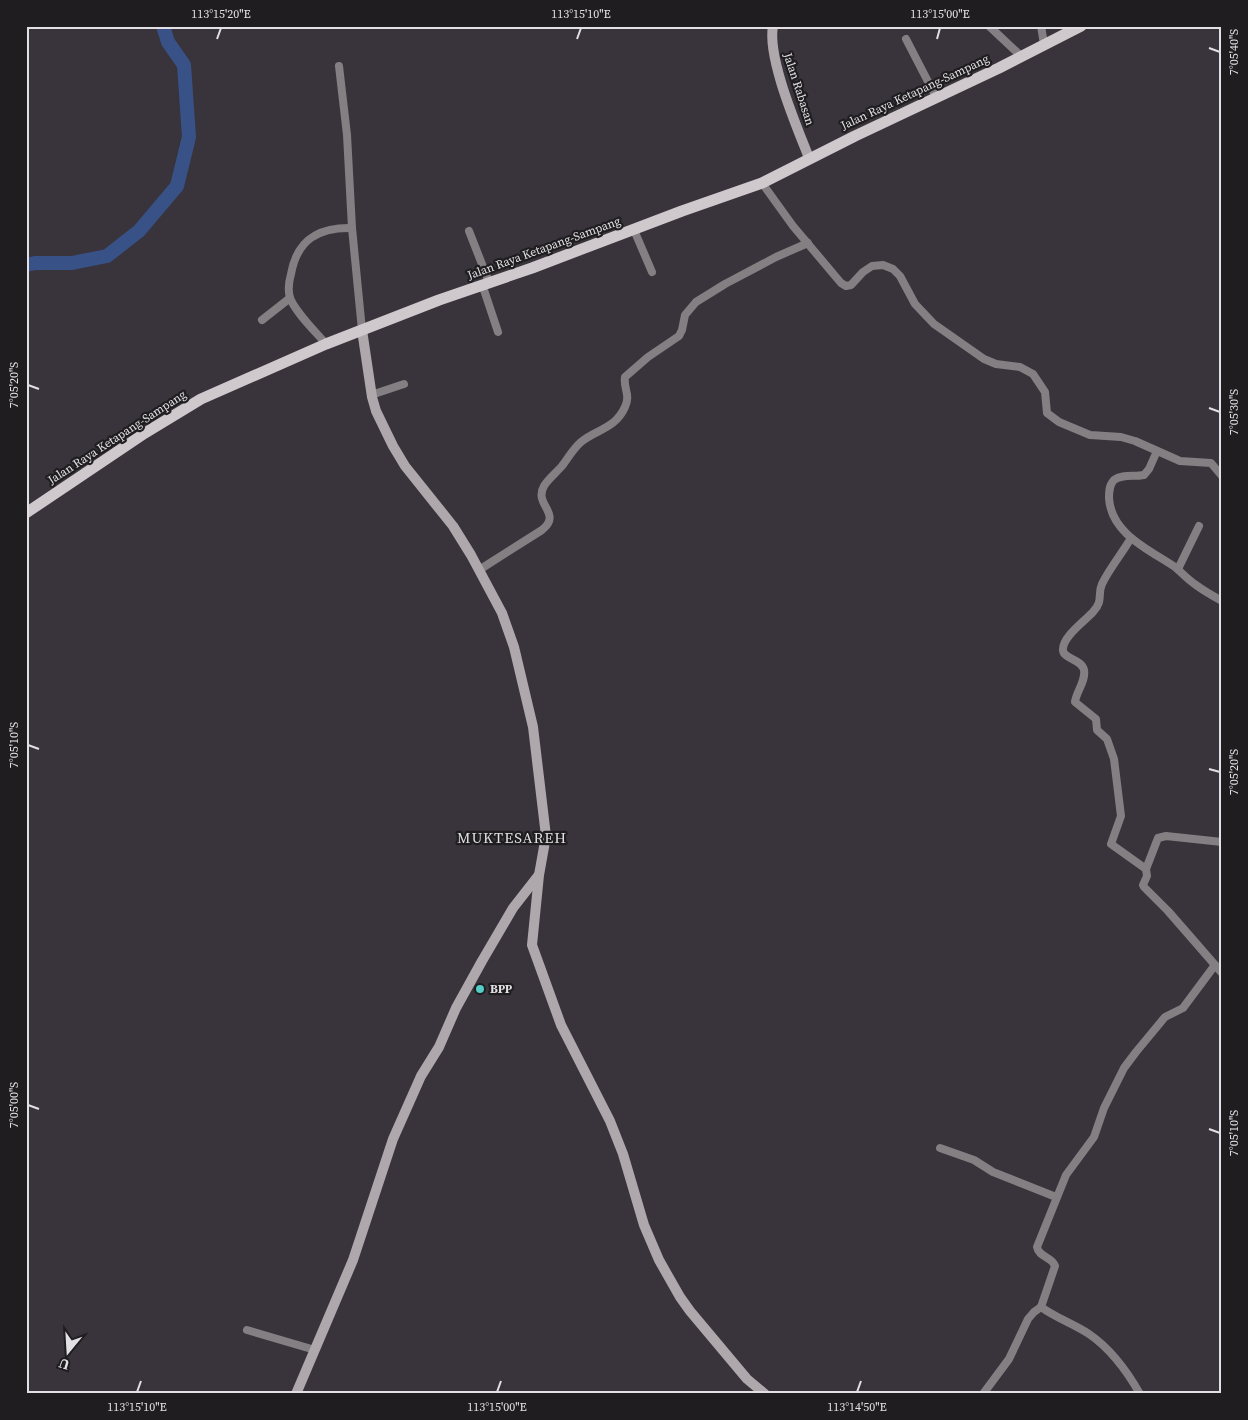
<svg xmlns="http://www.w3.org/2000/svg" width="1248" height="1420" font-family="'Source Serif 4',serif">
	<rect width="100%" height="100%" fill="#39343b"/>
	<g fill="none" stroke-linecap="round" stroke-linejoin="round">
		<path stroke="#385288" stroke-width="14" d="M26,265L35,263H72L107,256L139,231L177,186L189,137L184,65L168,42L163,26"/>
		<g stroke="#837f82" stroke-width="8">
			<path d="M989,26L1021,56"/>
			<path d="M1041,26L1044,44"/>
			<path d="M906,39L936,97"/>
			<path d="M339,66L347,135L352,228L362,330"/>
			<path d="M762,183L793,226L841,283L846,286L851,285L863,272L872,266L883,265L893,269L900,276L915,304L934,324L984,359L996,364L1020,367L1033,374L1045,392L1047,413L1059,422L1090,435L1121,437L1135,441L1180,461L1211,463L1222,476"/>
			<path d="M634,230L652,272"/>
			<path d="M469,231L489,282"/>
			<path d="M482,284L498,332"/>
			<path d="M262,320L290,298"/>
			<path d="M326,344C315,331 296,313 290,298C288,291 289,281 291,274C297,240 318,227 352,228"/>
			<path d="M371,395L404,384"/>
			<path d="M1157,451L1149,469L1144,475C1134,477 1122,474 1114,480C1109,485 1109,492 1109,498C1111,534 1150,550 1175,567C1182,573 1188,580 1196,585C1204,591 1213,596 1222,601"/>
			<path d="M1131,538C1123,552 1109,569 1102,584C1097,595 1104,600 1093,612C1085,621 1062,637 1063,650C1063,659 1082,659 1084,670C1086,681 1076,692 1075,702L1096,719L1097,730L1107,739L1114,759L1121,816L1111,844L1146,869L1147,876L1143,885L1144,887L1168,911L1222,973"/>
			<path d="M1178,569L1199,526"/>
			<path d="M479,570L542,530C563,513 533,505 544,486C548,479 556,473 562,466C568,458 573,449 581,442C597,429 615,429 625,407C631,395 623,388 625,377L648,357L679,336L682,330L685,315L696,302L725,284L776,257L808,243"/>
			<path d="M1146,869L1158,838L1166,836L1222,842"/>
			<path d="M940,1148L974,1160L993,1172L1056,1197"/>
			<path d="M247,1330L315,1350"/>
			<path d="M983,1394L1009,1359L1028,1319L1034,1312L1041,1307"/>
			<path d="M1140,1394C1127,1371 1111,1349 1089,1334C1074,1324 1056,1318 1041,1307L1055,1266C1052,1256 1039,1258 1037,1247L1066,1175L1094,1137L1104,1108L1124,1068L1136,1052L1165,1017L1183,1008L1215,965"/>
		</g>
		<g stroke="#aea8ac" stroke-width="10">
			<path d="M773,26C767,58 797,127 809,158"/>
			<path d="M362,330L372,397L376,411L393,446L405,466L453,526L471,555L502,613L514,647L533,727L546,836L539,875L532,945L561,1025L610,1121L623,1154L644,1225L659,1260L680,1297L690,1311L747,1379L765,1394"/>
			<path d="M296,1394L353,1260L393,1139L421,1076L439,1047L456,1008L482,961L513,908L538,876"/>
		</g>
		<path stroke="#cfc8cc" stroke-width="11" d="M26,513L145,433L201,399L326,344L439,300L532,268L682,211L762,183L855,136L999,68L1081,26"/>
	</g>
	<path fill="none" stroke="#e2e0e4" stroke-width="2" d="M217,39L221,28M577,39L581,28M937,39L940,28M1209,48L1220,52M28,385L39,389M1209,408L1220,412M28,745L39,749M1209,769L1220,772M28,1105L39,1109M1209,1129L1220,1133M137,1392L141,1381M497,1392L501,1381M857,1392L861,1381"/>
	<circle fill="#54cdc7" stroke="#1f1d20" stroke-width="2" cx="480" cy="989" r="5"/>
	<g text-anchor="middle" stroke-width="4.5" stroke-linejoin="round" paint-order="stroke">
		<g font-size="12" fill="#e2e0e4" stroke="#1f1d20">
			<text transform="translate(799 89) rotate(72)" y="4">Jalan Rabasan</text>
			<text transform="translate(915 92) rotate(-25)" y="4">Jalan Raya Ketapang-Sampang</text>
			<text transform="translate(544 248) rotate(-20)" y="4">Jalan Raya Ketapang-Sampang</text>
			<text transform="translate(117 437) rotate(-33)" y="4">Jalan Raya Ketapang-Sampang</text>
		</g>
		<g font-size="12" font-weight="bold" fill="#e2e0e4" stroke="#1f1d20" text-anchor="start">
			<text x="490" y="993">BPP</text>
		</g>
		<g font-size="15" letter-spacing="1" fill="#e2e0e4" stroke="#1f1d20">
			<text x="512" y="843">MUKTESAREH</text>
		</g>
	</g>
	<rect width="1248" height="1420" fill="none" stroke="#1f1d20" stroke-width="55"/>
	<g transform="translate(68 1352) rotate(198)" stroke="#1f1d20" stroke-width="4" paint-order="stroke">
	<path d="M0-4L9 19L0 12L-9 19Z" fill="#e2e0e4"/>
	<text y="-8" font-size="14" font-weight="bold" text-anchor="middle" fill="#e2e0e4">U</text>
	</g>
	<rect x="28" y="28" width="1192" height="1364" fill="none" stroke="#e2e0e4" stroke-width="2"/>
	<g font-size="12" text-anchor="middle" fill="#e2e0e4">
		<text x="221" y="18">113°15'20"E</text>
		<text x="581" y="18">113°15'10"E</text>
		<text x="940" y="18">113°15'00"E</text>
		<text transform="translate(1234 52) rotate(-90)" y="4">7°05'40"S</text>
		<text transform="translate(14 385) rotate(-90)" y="4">7°05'20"S</text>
		<text transform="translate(1234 412) rotate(-90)" y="4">7°05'30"S</text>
		<text transform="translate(14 745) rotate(-90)" y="4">7°05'10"S</text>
		<text transform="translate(1234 772) rotate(-90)" y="4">7°05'20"S</text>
		<text transform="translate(14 1105) rotate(-90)" y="4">7°05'00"S</text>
		<text transform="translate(1234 1133) rotate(-90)" y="4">7°05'10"S</text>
		<text x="137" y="1411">113°15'10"E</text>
		<text x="497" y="1411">113°15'00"E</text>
		<text x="857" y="1411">113°14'50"E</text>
	</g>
</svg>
